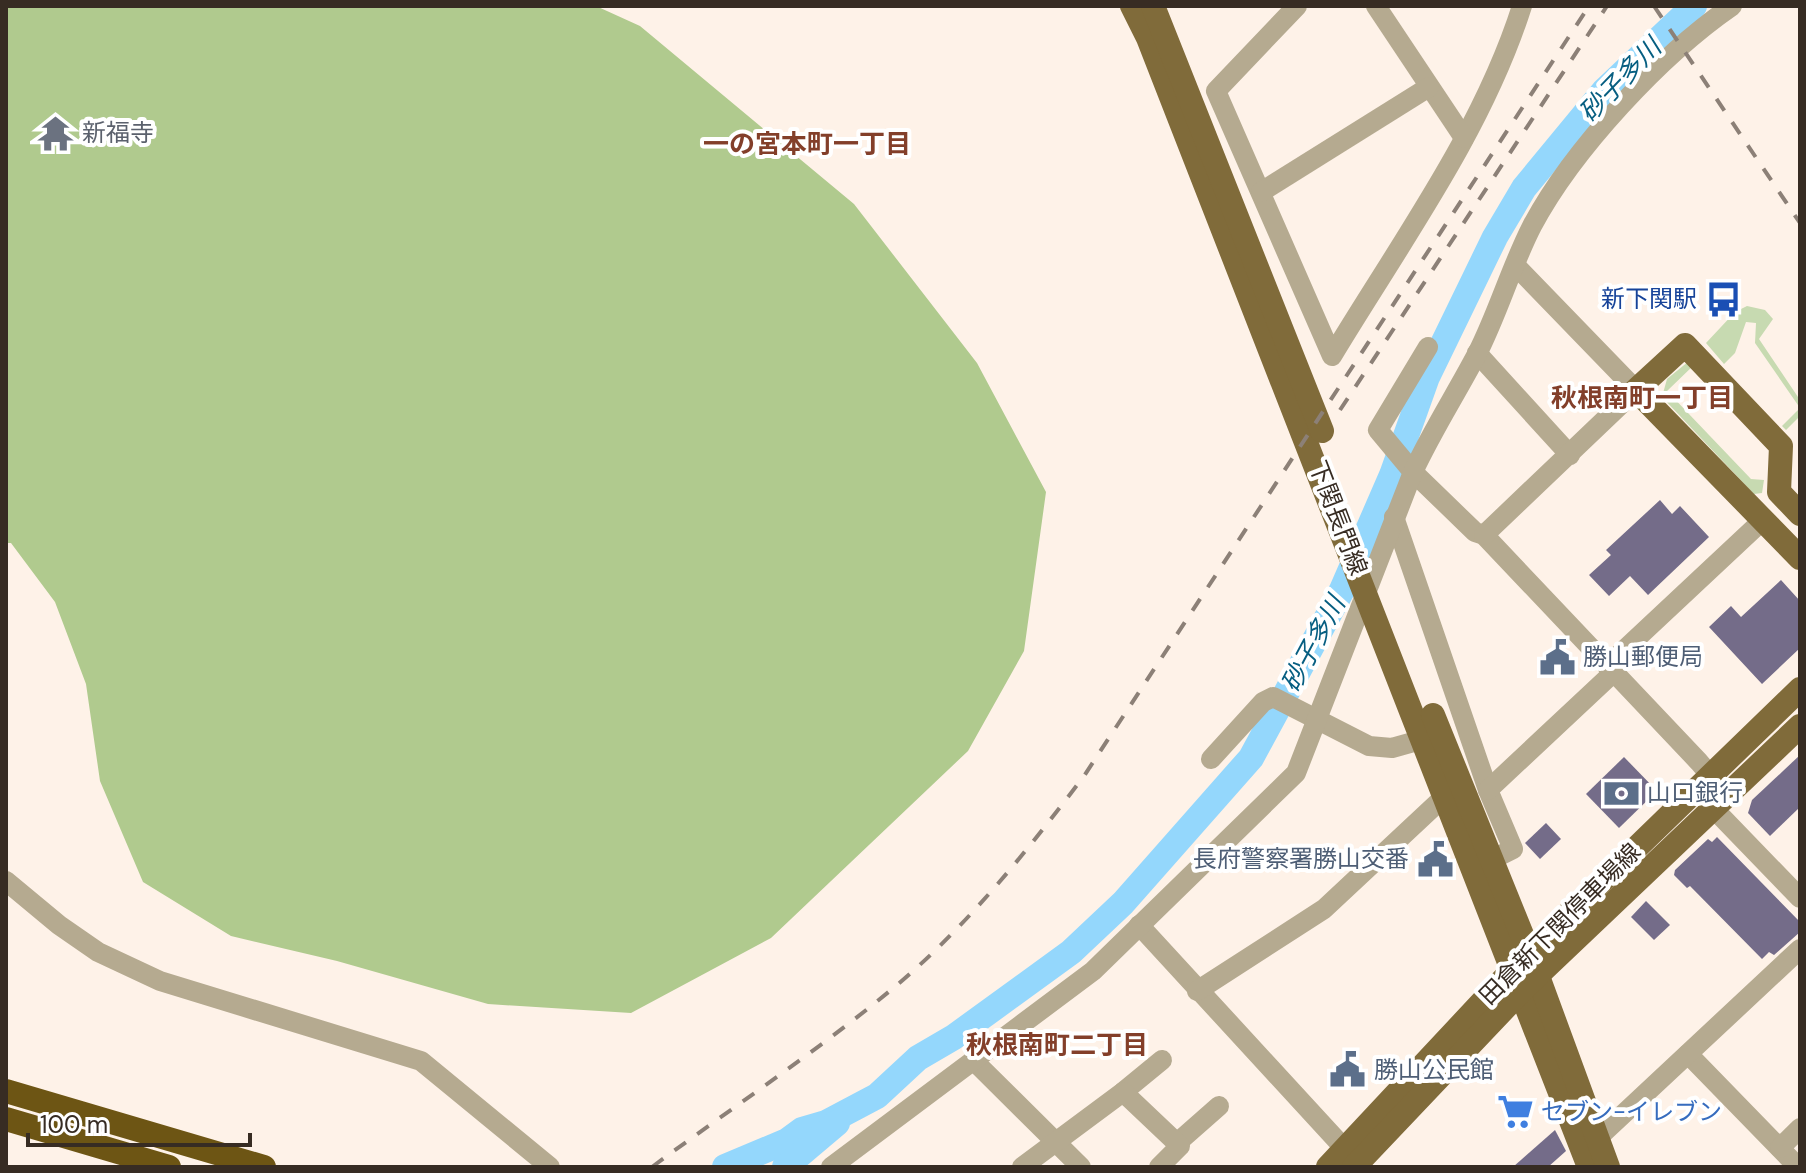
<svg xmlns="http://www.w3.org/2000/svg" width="1806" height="1173" font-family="'DM Sans','Noto Sans JP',sans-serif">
	<rect width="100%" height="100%" fill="#fef2e8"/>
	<g fill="#c7dab1">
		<path d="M1747,306L1765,310L1773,319L1759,339L1800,400V416L1786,430L1782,426L1800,408L1755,343L1756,323L1746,322L1735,353L1724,364L1706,343L1735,312Z"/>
		<path d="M1689,361L1695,364L1667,391L1751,479L1764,480L1762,493L1754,494L1662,397L1667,379Z"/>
	</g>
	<path fill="#b0ca8e" d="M6,6H596L640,26L854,204L977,363L1046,492L1024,651L968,751L771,938L631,1013L488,1004L337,961L231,936L143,882L100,781L86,684L55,602L11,543H6Z"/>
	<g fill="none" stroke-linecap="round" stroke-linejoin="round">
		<g stroke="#94d7fc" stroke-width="26">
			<path d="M725,1167L787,1141L802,1130L826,1123L877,1096L918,1058L954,1037L1071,952L1123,903L1251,758L1342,590L1392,475L1427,377L1495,237L1524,188L1604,91L1694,6"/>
			<path d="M785,1167L837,1123"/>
		</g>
	</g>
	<g fill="#746c89">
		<path d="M1660,500L1672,514L1680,506L1709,537L1648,595L1630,576L1609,596L1589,575L1611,555L1606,550Z"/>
		<path d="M1781,580L1800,601V648L1762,684L1709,627L1731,606L1741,617Z"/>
		<path d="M1800,755V807L1770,836L1748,813L1752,800Z"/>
		<path d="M1624,757L1657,791L1619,828L1586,794Z"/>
		<path d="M1546,823L1561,839L1540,859L1525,843Z"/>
		<path d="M1717,837L1800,922V932L1774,955L1769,952L1762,959L1690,886L1687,888L1674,875L1675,870L1708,839L1712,842Z"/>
		<path d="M1646,901L1670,925L1654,940L1631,917Z"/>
		<path d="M1555,1130L1566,1151L1548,1167H1513Z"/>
	</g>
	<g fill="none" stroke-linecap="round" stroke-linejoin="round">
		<g stroke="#b5aa90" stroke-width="20">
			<path d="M1297,6L1216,91L1332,356C1400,243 1482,132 1522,6"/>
			<path d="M1376,6L1464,138"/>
			<path d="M1261,192L1429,87"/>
			<path d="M1428,347L1378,430L1413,472L1475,532L1484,535L1699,762L1711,776L1713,808L1800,898"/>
			<path d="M1477,353L1570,455"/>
			<path d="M1394,517L1488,790L1513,849L1493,859"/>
			<path d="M1484,535L1636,390L1516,266"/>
			<path d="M1607,666L1763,520"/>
			<path d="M1211,759L1263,702L1273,697L1369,746L1392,748L1424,739"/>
			<path d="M1488,790L1614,672"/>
			<path d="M6,881L59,925L98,952L160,981L421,1061L550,1167"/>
			<path d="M1139,925L1355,1160"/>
			<path d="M1197,991L1324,909L1445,796"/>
			<path d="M1688,1054L1798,1167"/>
			<path d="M973,1060L1081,1167"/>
			<path d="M1123,1092L1162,1060"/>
			<path d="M1177,1143L1219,1106"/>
			<path d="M1587,1148L1800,949"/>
			<path d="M1780,1148L1800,1128"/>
			<path d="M831,1167L1093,971L1296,773L1413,472C1432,431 1456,394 1477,354C1498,313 1511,267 1532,226C1573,149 1661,55 1732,6"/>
			<path d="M1022,1167L1123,1092L1180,1146L1159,1167"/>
		</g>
		<g stroke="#806b3a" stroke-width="24">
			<path d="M1132,6L1148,38L1589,1167"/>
			<path d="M1153,6L1322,431"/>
			<path d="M1800,514L1779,492L1781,446L1685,345L1636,390L1800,558"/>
			<path d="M1433,715L1529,952L1608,1167"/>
			<path d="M1328,1167L1529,952L1800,689"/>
			<path d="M1354,1167L1522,990L1800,726"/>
		</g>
		<g stroke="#6d5514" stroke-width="24">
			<path d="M6,1091L264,1167"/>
			<path d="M6,1119L169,1167"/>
		</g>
		<g stroke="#8c8077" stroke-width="4" stroke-dasharray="14 14" stroke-linecap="butt">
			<path d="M1654,6L1800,223"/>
			<path d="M1340,410L1607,6"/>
			<path d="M652,1167C733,1107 819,1050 897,985C969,924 1027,851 1084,776L1589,6"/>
		</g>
	</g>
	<defs>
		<symbol id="temple-bare" viewBox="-9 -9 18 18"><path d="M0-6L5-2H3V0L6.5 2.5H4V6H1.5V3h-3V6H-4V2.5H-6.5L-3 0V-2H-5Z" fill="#6b7280" stroke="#fff" stroke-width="2.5" paint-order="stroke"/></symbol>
		<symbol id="bus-bare" viewBox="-9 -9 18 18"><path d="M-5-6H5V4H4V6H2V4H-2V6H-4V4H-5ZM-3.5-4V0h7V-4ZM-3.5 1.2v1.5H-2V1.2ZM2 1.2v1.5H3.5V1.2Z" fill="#1a4fb4" stroke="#fff" stroke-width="2.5" paint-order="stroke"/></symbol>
		<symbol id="civic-bare" viewBox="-9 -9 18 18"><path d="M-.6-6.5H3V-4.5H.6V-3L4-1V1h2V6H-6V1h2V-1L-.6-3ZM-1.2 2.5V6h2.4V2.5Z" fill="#5c6f8a" stroke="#fff" stroke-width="2.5" paint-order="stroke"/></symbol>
		<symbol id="bank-bare" viewBox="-9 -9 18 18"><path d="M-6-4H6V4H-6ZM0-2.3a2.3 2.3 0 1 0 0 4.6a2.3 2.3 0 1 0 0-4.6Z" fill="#5c6f8a" stroke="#fff" stroke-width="2.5" paint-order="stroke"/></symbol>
		<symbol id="supermarket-bare" viewBox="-9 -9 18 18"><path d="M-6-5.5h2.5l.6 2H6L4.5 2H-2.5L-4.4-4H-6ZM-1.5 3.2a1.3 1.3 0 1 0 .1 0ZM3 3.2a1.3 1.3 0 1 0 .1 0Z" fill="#3f7fe0" stroke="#fff" stroke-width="2.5" paint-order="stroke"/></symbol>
	</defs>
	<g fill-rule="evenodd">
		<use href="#temple-bare" x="30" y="108" width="51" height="51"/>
		<use href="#bus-bare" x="1698" y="274" width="51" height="51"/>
		<use href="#civic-bare" x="1532" y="632" width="51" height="51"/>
		<use href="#bank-bare" x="1596" y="768" width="51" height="51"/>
		<use href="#civic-bare" x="1410" y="834" width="51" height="51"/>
		<use href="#civic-bare" x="1322" y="1044" width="51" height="51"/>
		<use href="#supermarket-bare" x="1490" y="1086" width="51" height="51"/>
	</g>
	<g text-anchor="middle" stroke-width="8" stroke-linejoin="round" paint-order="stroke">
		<g font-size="24" fill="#5b616d" stroke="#fff" text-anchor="start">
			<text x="82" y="141">新福寺</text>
		</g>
		<g font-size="24" fill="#164399" stroke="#fff" text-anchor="end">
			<text x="1697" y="307">新下関駅</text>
		</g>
		<g font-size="24" fill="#372c23" stroke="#fff">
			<text transform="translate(1338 518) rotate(69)" y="8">下関長門線</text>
			<text transform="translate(1560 924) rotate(-45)" y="8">田倉新下関停車場線</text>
		</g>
		<g font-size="24" fill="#4e5e75" stroke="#fff" text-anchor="start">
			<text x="1583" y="665">勝山郵便局</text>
			<text x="1647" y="801">山口銀行</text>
			<text x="1409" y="867" text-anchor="end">長府警察署勝山交番</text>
			<text x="1374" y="1078">勝山公民館</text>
		</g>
		<g font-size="24" fill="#366cbe" stroke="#fff" text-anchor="start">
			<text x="1541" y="1120">セブン-イレブン</text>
		</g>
		<g font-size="26" font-style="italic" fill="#065e81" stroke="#fff">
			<text transform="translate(1620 80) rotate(-46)" y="9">砂子多川</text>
			<text transform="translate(1313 644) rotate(-62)" y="9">砂子多川</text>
		</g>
		<g font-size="26" font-weight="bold" fill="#833f2a" stroke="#fff">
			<text x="807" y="153">一の宮本町一丁目</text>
			<text x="1642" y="407">秋根南町一丁目</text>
			<text x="1057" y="1054">秋根南町二丁目</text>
		</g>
	</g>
	<rect width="1806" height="1173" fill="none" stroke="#372c23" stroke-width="16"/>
	<path d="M28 1133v12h222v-12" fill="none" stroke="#372c23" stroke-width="4"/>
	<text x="40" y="1133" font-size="24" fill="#372c23" stroke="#ffffff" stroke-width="6" paint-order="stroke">100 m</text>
</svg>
